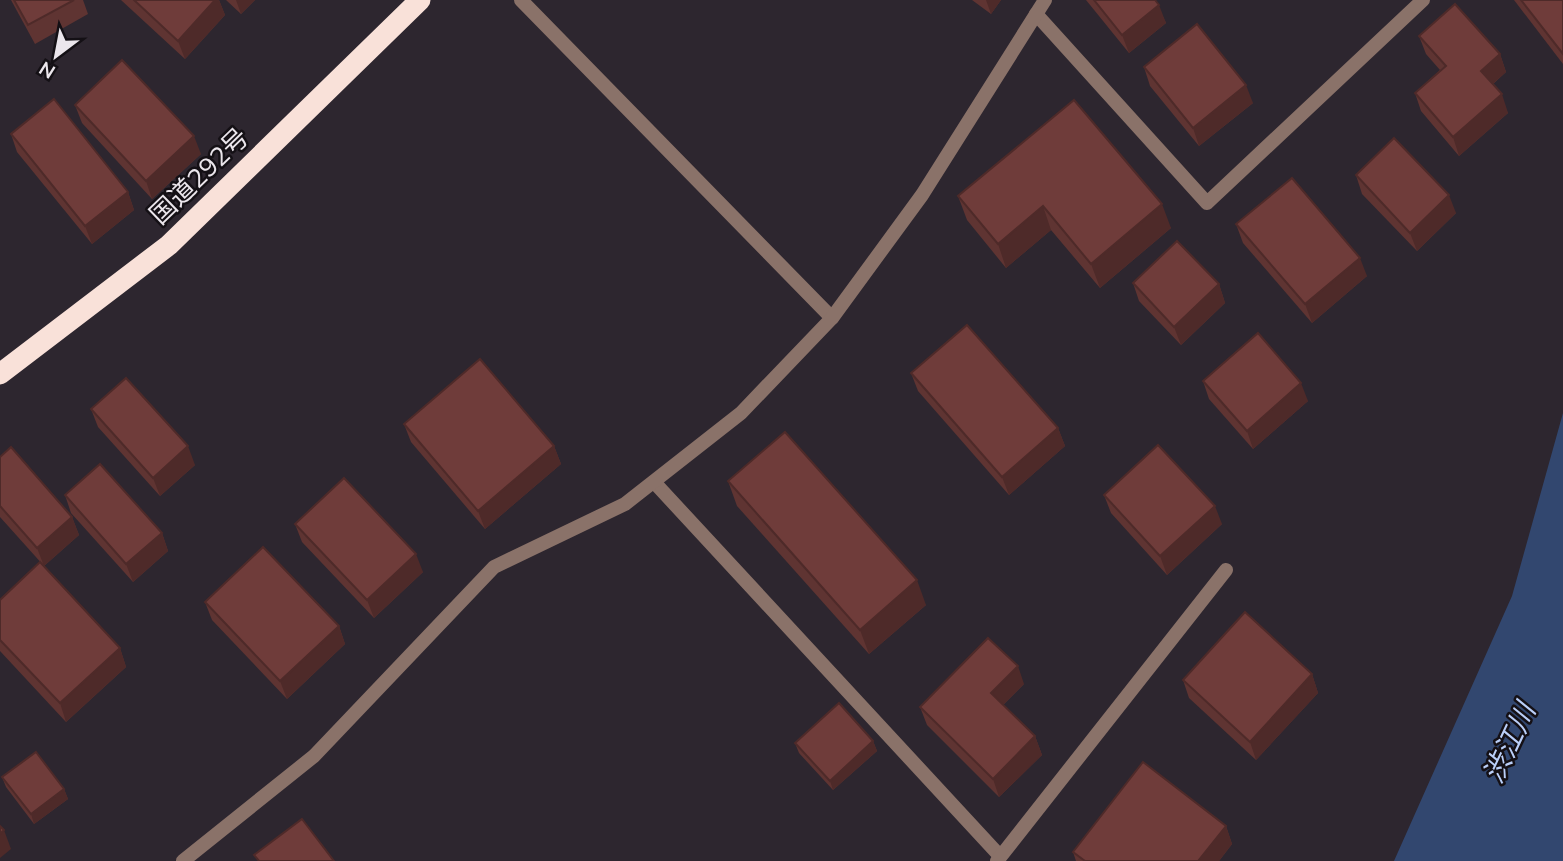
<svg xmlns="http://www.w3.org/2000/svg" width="1563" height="861" font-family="Mulish,'Noto Sans JP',sans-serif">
	<rect width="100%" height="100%" fill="#2d262f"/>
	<path fill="#32476f" d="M1563,413V861H1394L1512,596Z"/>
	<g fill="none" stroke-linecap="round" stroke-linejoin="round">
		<g stroke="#8a7269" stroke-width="14">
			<path d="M521,0L832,318"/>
			<path d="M1036,14L1207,203L1423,0"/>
			<path d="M654,482L999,855"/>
			<path d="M183,861L314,756L494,567L625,504L741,413L832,318L922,195L1045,0"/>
			<path d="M997,861L1226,570"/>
		</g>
		<path stroke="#f9e1d9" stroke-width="21" d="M0,374L169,245L420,0"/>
	</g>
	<g fill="#5f3432">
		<path d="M11,0H83L88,14L35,44Z"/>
		<path d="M121,0H219L225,15L185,59Z"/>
		<path d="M226,0H255L241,14Z"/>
		<path d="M972,0H1001L991,14Z"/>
		<path d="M1086,0H1155L1166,23L1129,53Z"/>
		<path d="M1514,0H1563V64Z"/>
		<path d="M1419,36L1500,54L1506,72L1493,84L1508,113L1459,156L1421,111L1415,93L1440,70L1426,54Z"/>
		<path d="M1144,67L1253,103L1199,146L1150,86Z"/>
		<path d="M1074,100L1171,228L1100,288L1051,230L1006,268L967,220L958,196Z"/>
		<path d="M75,105L201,154L152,199L82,123Z"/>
		<path d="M11,134L128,192L134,210L92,244L17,152Z"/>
		<path d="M1356,175L1456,213L1417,251L1362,194Z"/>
		<path d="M1236,224L1367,276L1312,323L1243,243Z"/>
		<path d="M1133,283L1219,284L1225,303L1181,345L1139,301Z"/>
		<path d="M911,373L1058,428L1065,446L1009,495L918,391Z"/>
		<path d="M1203,381L1308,401L1253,449L1209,399Z"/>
		<path d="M91,409L195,465L160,496L98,427Z"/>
		<path d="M404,424L554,446L561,464L485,529L411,442Z"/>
		<path d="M0,457L72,517L79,535L44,566L0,517Z"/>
		<path d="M728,481L926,605L869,654L737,506Z"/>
		<path d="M65,495L162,533L168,551L133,582L71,513Z"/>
		<path d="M1104,495L1222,524L1167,575L1111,513Z"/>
		<path d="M295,524L423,572L374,618L302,542Z"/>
		<path d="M0,600L120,648L126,667L66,722L0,651Z"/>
		<path d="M205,602L339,626L345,644L287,699L212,620Z"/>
		<path d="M1312,674L1318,693L1256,760L1189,698L1183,680Z"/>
		<path d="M1024,684L1003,705L1035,736L1042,755L999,797L927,725L920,707Z"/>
		<path d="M873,741L877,751L833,790L799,753L795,743Z"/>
		<path d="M2,777L64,789L68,799L34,824L6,787Z"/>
		<path d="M1226,826L1232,844L1219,861H1076L1073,852Z"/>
	</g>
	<g fill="#4e2a29">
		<path d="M215,0H219L225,15L185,59L178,41Z"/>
		<path d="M236,0H255L241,14Z"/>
		<path d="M986,0H1001L991,14Z"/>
		<path d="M1159,5L1166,23L1129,53L1122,35Z"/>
		<path d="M1500,54L1506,72L1487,89L1481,71Z"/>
		<path d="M1246,85L1253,103L1199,146L1193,128Z"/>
		<path d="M1502,94L1508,113L1459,156L1453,137Z"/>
		<path d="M194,136L201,154L152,199L146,181Z"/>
		<path d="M128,192L134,210L92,244L85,226Z"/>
		<path d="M1449,195L1456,213L1417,251L1410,233Z"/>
		<path d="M1162,204L1171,228L1100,288L1091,264Z"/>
		<path d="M1043,206L1051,230L1006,268L998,244Z"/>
		<path d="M1360,258L1367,276L1312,323L1305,304Z"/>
		<path d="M1219,284L1225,303L1181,345L1174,327Z"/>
		<path d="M1301,383L1308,401L1253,449L1247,431Z"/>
		<path d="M1058,428L1065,446L1009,495L1002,477Z"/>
		<path d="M188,446L195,465L160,496L153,478Z"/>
		<path d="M554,446L561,464L485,529L478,511Z"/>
		<path d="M1215,506L1222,524L1167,575L1160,556Z"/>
		<path d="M72,517L79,535L44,566L37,548Z"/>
		<path d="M162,533L168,551L133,582L126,564Z"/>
		<path d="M416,554L423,572L374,618L367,600Z"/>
		<path d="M917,580L926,605L869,654L860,630Z"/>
		<path d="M339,626L345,644L287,699L280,681Z"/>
		<path d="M120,648L126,667L66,722L60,703Z"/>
		<path d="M1018,666L1024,684L997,711L991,693Z"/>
		<path d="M1312,674L1318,693L1256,760L1250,742Z"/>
		<path d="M1035,736L1042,755L999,797L993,779Z"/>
		<path d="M873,741L877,751L833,790L830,781Z"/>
		<path d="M64,789L68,799L34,824L31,814Z"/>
		<path d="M1226,826L1232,844L1219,861H1198Z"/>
		<path d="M4,830L11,849L0,858V834Z"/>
	</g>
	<g fill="#6f3c3a" stroke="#4e2a29" stroke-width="2">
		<path d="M14,0H74L28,25Z"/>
		<path d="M134,0H215L178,41Z"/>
		<path d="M1094,0H1155L1159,5L1122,35Z"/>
		<path d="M1521,0H1563V54Z"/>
		<path d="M1455,4L1500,54L1481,71L1502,94L1453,137L1415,93L1446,66L1419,36Z"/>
		<path d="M1197,24L1246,85L1193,128L1144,67Z"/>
		<path d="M122,60L194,136L146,181L75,105Z"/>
		<path d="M54,99L128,192L85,226L11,134Z"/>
		<path d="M1074,100L1162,204L1091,264L1043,206L998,244L958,196Z"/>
		<path d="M1394,138L1449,195L1410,233L1356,175Z"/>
		<path d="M1292,178L1360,258L1305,304L1236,224Z"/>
		<path d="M1177,241L1219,284L1174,327L1133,283Z"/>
		<path d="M967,325L1058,428L1002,477L911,373Z"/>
		<path d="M1258,333L1301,383L1247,431L1203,381Z"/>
		<path d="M480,359L554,446L478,511L404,424Z"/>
		<path d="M126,378L188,446L153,478L91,409Z"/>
		<path d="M785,432L917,580L860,630L728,481Z"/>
		<path d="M1158,445L1215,506L1160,556L1104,495Z"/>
		<path d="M11,447L72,517L37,548L0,506V457Z"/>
		<path d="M100,464L162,533L126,564L65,495Z"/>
		<path d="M344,478L416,554L367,600L295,524Z"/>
		<path d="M263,547L339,626L280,681L205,602Z"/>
		<path d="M40,562L120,648L60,703L0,640V600Z"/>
		<path d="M1245,612L1312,674L1250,742L1183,680Z"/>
		<path d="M988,638L1018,666L991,693L1035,736L993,779L920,707Z"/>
		<path d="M839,703L873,741L830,781L795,743Z"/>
		<path d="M36,752L64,789L31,814L2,777Z"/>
		<path d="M1143,762L1226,826L1198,861H1085L1073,852Z"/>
		<path d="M302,819L334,861H259L254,855Z"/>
		<path d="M0,826L4,830L0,834Z"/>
	</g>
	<g text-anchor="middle" stroke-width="5" stroke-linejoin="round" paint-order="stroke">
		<g font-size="26" fill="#ebe6ec" stroke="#141015">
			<text transform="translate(199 176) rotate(-44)" y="9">国道292号</text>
		</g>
		<g font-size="28" font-style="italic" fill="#bacff8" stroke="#141015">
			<text transform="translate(1509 743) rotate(-65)" y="10">渋江川</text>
		</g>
	</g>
	<g transform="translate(56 56) rotate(212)" stroke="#141015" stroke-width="5" paint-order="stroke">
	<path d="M0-5L12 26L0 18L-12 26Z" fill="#ebe6ec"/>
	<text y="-10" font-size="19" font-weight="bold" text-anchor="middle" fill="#ebe6ec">N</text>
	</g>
</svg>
